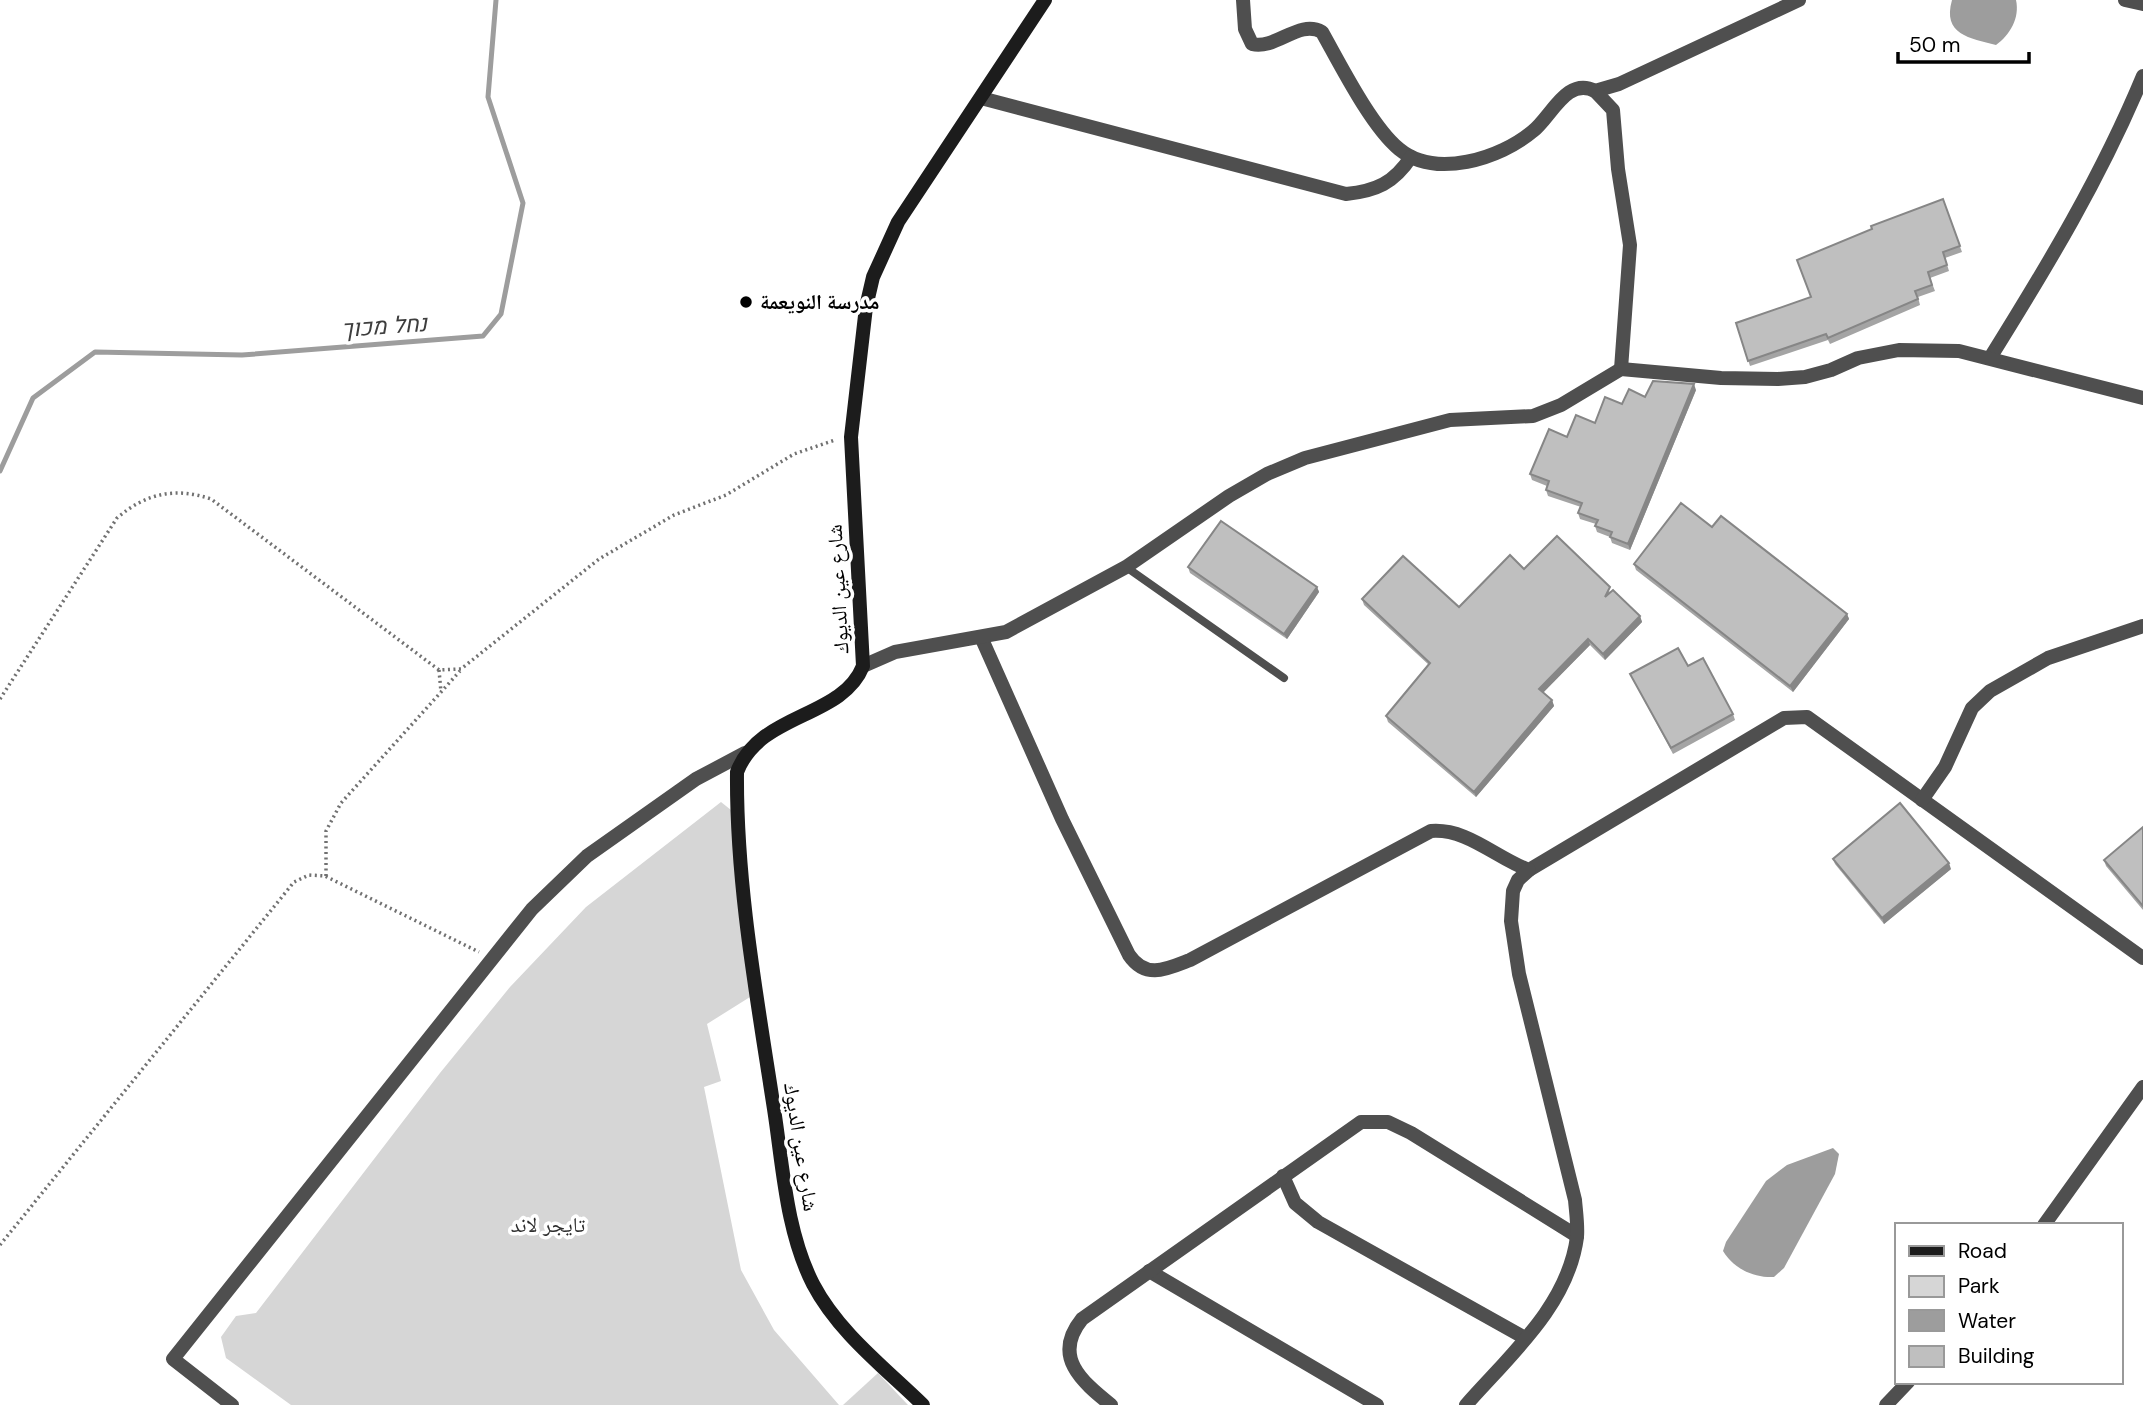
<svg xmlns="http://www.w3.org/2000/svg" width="2143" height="1405" font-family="'DM Sans','Noto Naskh Arabic',Heebo,sans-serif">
	<rect width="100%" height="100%" fill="#fff"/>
	<g fill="#d6d6d6">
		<path d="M721,802L731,810L750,997L707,1024L721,1081L704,1087L741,1270L774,1330L839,1405H291L226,1358L221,1337L236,1316L256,1313L440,1073L510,987L586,907Z"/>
		<path d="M878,1373L908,1405H843Z"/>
	</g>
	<g fill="#9d9d9d">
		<path d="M1952,0H2016C2020,18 2010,35 1996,45C1970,38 1942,35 1952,0Z"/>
		<path d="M1833,1148L1839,1154L1835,1174L1784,1268L1774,1277C1754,1278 1734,1269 1723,1251L1726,1242L1766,1181L1787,1165Z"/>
	</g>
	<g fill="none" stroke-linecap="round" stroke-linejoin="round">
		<path stroke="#9d9d9d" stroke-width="5" d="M0,471L33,398L95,352L242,355L483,336L501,314L523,203L488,97L496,0"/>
		<g stroke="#717171" stroke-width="3.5" stroke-dasharray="2 3.5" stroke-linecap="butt">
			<path d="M439,670L441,692"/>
			<path d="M0,699L117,518C146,493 176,487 211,499L439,670L461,669L599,559L674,515L726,495L794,454L835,440"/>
			<path d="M326,876V831L341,803L460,671"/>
			<path d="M0,1245L294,882L309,875L325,876L479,952"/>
		</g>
		<path stroke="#4f4f4f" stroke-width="8" d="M1126,567L1284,678"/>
		<g stroke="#4f4f4f" stroke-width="14">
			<path d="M1243,0L1245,29L1252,44C1276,50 1299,19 1322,32C1340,64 1371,126 1399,149C1435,179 1500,159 1533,131C1551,117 1567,76 1595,91L1619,84L1799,0"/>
			<path d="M2125,0L2143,4"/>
			<path d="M1595,91L1613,110L1618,169L1630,245L1621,369"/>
			<path d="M981,98L1346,194C1376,191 1394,183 1411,157"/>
			<path d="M1990,358C2048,265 2101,177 2143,76"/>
			<path d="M981,637L1062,819L1129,955C1146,980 1167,969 1190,960L1431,831C1467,828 1496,858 1529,870L1784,718L1807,717L2143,958"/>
			<path d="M863,666L895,652L1006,632L1126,567L1229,496L1267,474L1305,458L1450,420L1533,416L1561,405L1621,369L1721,378L1778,379L1805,377L1831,370L1858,358L1899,350L1959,351L2143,398"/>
			<path d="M1922,800L1945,767L1972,708L1990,691L2048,658L2143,626"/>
			<path d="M1283,1176L1295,1203L1318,1222L1525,1338"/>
			<path d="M2044,1225L2143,1087"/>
			<path d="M1149,1271L1377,1405"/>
			<path d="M232,1405L173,1359L532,909L587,856L696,779L745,753"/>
			<path d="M1111,1405C1081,1381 1052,1356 1082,1319L1361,1122H1388L1411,1133L1577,1236"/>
			<path d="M1466,1405C1509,1356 1568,1306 1577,1237C1578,1225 1576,1212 1575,1200L1519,974L1511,921L1513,891L1518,880L1529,870"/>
			<path d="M1886,1405L1908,1382"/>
		</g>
		<path stroke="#1c1c1c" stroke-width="14" d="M923,1405C885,1368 838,1332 813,1284C786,1231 783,1167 774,1109C757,998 736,884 737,772C760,712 842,719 863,666L851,437L866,307L873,277L898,222L1045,0"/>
	</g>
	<g fill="#a4a4a4">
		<path d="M1943,199L1962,252L1945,258L1949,271L1930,278L1935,291L1918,297L1920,305L1830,344L1828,340L1750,366L1736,323L1811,297Z"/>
		<path d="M1696,390L1630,550L1612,543L1610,537L1597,532L1595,526L1596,524L1580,519L1578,513L1581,507L1548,496L1546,490L1547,486L1532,480L1530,474L1567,437L1595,423L1622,404L1645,397Z"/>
		<path d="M1712,527L1847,614L1849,619L1793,692L1636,570L1634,564Z"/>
		<path d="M1188,567L1317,587L1319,592L1287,639L1190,573Z"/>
		<path d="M1524,569L1611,592L1640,616L1642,622L1605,660L1590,645L1543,692L1552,700L1554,706L1476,797L1388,722L1386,716L1429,665L1364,605L1362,599L1459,607Z"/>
		<path d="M1688,666L1733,714L1735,720L1673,754L1630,674Z"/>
		<path d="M2143,827V910L2106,866L2104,860Z"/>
		<path d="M1833,859L1951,869L1884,924L1835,864Z"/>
	</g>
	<g fill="#868686">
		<path d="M1694,384L1696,390L1630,550L1628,544Z"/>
		<path d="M1317,587L1319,592L1287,639L1284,634Z"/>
		<path d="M1847,614L1849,619L1793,692L1790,686Z"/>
		<path d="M1640,616L1642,622L1605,660L1603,654Z"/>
		<path d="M1588,639L1590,645L1541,695L1539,689Z"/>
		<path d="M1552,700L1554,706L1476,797L1474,792Z"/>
		<path d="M1949,863L1951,869L1884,924L1882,918Z"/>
	</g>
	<g fill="#bfbfbf" stroke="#868686" stroke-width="2">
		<path d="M1943,199L1960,246L1943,252L1947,265L1928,272L1932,285L1915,291L1918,299L1828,338L1826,334L1748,361L1736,323L1811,297L1797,260L1872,229L1871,226Z"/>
		<path d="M1653,381L1694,384L1628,544L1610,537L1612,532L1595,526L1598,520L1578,513L1582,503L1546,490L1549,481L1530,474L1549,429L1567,437L1576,415L1595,423L1605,397L1622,404L1629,389L1645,397Z"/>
		<path d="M1681,503L1712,527L1721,516L1847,614L1790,686L1634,564Z"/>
		<path d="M1221,521L1317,587L1284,634L1188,567Z"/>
		<path d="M1557,536L1610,587L1605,597L1613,590L1640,616L1603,654L1588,639L1539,689L1552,700L1474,792L1386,716L1430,663L1362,599L1403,556L1459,607L1510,555L1524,569Z"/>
		<path d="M1678,648L1688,666L1703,658L1733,714L1671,748L1630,674Z"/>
		<path d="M1900,803L1949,863L1882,918L1833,859Z"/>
		<path d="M2143,827V906L2104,860Z"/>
	</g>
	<circle fill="#000" stroke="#fff" stroke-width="2.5" cx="746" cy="302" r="7"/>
	<g text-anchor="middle" stroke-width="7" stroke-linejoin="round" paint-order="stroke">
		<g font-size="21" font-weight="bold" fill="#000" stroke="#fff" text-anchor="start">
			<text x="760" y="309">مدرسة النويعمة</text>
		</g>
		<g font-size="21" fill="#000" stroke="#fff">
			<text transform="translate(838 589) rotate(-93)" y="7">شارع عين الديوك</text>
			<text transform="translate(801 1147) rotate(81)" y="7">شارع عين الديوك</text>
		</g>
		<g font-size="21" fill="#2d2d2d" stroke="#fff">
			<text x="548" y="1232">تايجر لاند</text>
		</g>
		<g font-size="23" font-style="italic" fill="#3e3e3e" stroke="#fff">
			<text transform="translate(384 326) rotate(-4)" y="8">נחל מכוך</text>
		</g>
	</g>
	<rect x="1895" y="1223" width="228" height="161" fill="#ffffff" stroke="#999999" stroke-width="2"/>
	<rect x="1909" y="1246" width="35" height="10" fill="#1c1c1c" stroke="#999999" stroke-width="2"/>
	<text x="1958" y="1258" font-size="21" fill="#000000">Road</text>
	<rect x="1909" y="1276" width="35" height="21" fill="#d6d6d6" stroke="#999999" stroke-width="2"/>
	<text x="1958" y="1293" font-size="21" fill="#000000">Park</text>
	<rect x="1909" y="1310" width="35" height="21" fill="#9d9d9d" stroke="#999999" stroke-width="2"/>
	<text x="1958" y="1328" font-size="21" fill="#000000">Water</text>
	<rect x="1909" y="1346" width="35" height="21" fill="#bfbfbf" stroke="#999999" stroke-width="2"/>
	<text x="1958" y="1363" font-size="21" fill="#000000">Building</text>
	<path d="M1898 52v10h131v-10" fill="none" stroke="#000000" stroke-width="3.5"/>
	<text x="1909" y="52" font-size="21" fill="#000000" stroke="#ffffff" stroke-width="5" paint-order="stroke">50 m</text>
</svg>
